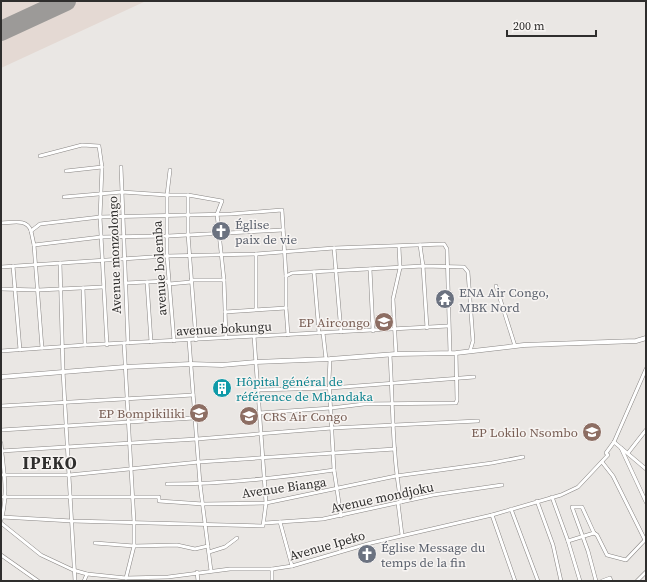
<svg xmlns="http://www.w3.org/2000/svg" width="647" height="582" font-family="'Source Serif 4',serif">
	<rect width="100%" height="100%" fill="#eae7e4"/>
	<path fill="#e4d9d3" d="M1,1H146L1,68Z"/>
	<g fill="none" stroke-linecap="round" stroke-linejoin="round">
		<path stroke="#9c9a98" stroke-width="20" d="M1,31L66,1"/>
		<defs>
			<g id="street">
				<path d="M40,156L82,145L99,146L102,167L66,171"/>
				<path d="M102,167L100,217L107,345"/>
				<path d="M121,167L128,343"/>
				<path d="M170,170L167,195H188L222,201L217,214L224,280L226,338"/>
				<path d="M188,195V234L196,340"/>
				<path d="M64,197L122,192L167,195V256L174,341"/>
				<path d="M1,223C12,223 27,218 31,231"/>
				<path d="M34,245L101,237L168,236L283,230"/>
				<path d="M420,245L423,266L427,328"/>
				<path d="M334,248L341,332"/>
				<path d="M256,254V309"/>
				<path d="M60,263L63,371L75,581"/>
				<path d="M13,266L20,350"/>
				<path d="M1,267L167,256L256,254L334,248L444,244L447,249L450,353"/>
				<path d="M370,269L373,331"/>
				<path d="M314,272L319,333"/>
				<path d="M286,276L292,273L423,266L464,267L468,272L473,341L470,351"/>
				<path d="M191,280H224"/>
				<path d="M147,282L151,342"/>
				<path d="M126,283L167,281L169,284L191,282"/>
				<path d="M496,286L515,346"/>
				<path d="M83,288L85,345"/>
				<path d="M1,289L38,290L103,287"/>
				<path d="M225,312L286,308"/>
				<path d="M323,333L326,359"/>
				<path d="M189,340L200,484L211,571"/>
				<path d="M124,343L134,522V546L126,578"/>
				<path d="M42,348L34,245L31,231L40,224L100,217L231,214L282,210L286,276V308L288,335"/>
				<path d="M1,351L85,345L448,326"/>
				<path d="M396,354L393,299L400,268L399,247"/>
				<path d="M390,355C393,404 392,453 401,502"/>
				<path d="M330,359L329,380L334,470L341,516"/>
				<path d="M257,390L330,388L474,377"/>
				<path d="M1,406L193,395"/>
				<path d="M259,413L331,408L364,404L456,403L457,400L456,353"/>
				<path d="M1,430L194,418"/>
				<path d="M614,442L646,469"/>
				<path d="M1,443C3,468 9,495 1,520"/>
				<path d="M621,448L646,502"/>
				<path d="M1,451L197,439L332,428L478,421"/>
				<path d="M628,453L646,430"/>
				<path d="M602,462L613,476L645,540"/>
				<path d="M1,475H69L199,462L395,449"/>
				<path d="M167,484C222,484 279,478 334,470"/>
				<path d="M1,497H159V501L203,504L266,503L396,476L492,463L523,457"/>
				<path d="M552,497L568,541L594,533L597,535L607,555L626,560L646,539"/>
				<path d="M537,501L553,545L561,581"/>
				<path d="M398,503L402,535"/>
				<path d="M511,509L538,581"/>
				<path d="M492,515L515,581"/>
				<path d="M2,517L72,521L263,526L266,503L254,336"/>
				<path d="M280,522L292,566"/>
				<path d="M1,523L41,555L73,570L87,574L126,578L168,577L230,569H272L292,566L371,543L492,515L561,495L578,487L608,455L606,453L614,442L646,369"/>
				<path d="M265,523L323,519L433,495L502,485"/>
				<path d="M594,533L582,507H572L588,551L596,581"/>
				<path d="M568,541L580,581"/>
				<path d="M95,543L134,546L177,545L195,549L208,546"/>
				<path d="M209,552L225,547L237,538"/>
				<path d="M1,555L38,581"/>
				<path d="M272,569V581"/>
				<path d="M197,572L198,581"/>
				<path d="M84,581L87,574"/>
				<path d="M602,581L610,578L611,581"/>
				<path d="M637,581L646,572"/>
			</g>
			<path id="secondary" d="M1,377L125,367L191,364L222,365L256,362L330,359L396,354L456,353L524,345L636,341L646,338"/>
		</defs>
		<use href="#street" stroke="#888583" stroke-width="4"/>
		<use href="#secondary" stroke="#888583" stroke-width="5"/>
		<use href="#street" stroke="#fff" stroke-width="3"/>
		<use href="#secondary" stroke="#fff" stroke-width="4"/>
	</g>
	<defs>
		<symbol id="church-disc" viewBox="-11 -11 22 22"><circle r="9.5" fill="#6b7280" stroke="#f7f4f2"/><path d="M-1.2-6h2.4v3.5h3.3v2.4h-3.3V6h-2.4V-.1h-3.3v-2.4h3.3Z" fill="#fff"/></symbol>
		<symbol id="temple-disc" viewBox="-11 -11 22 22"><circle r="9.5" fill="#6b7280" stroke="#f7f4f2"/><path d="M0-6L5-2H3V0L6.5 2.5H4V6H1.5V3h-3V6H-4V2.5H-6.5L-3 0V-2H-5Z" fill="#fff"/></symbol>
		<symbol id="school-disc" viewBox="-11 -11 22 22"><circle r="9.5" fill="#8d6e63" stroke="#f7f4f2"/><path d="M0-5L7-2L0 1L-7-2ZM-4 1L0 2.5L4 1V4Q0 6-4 4Z" fill="#fff"/></symbol>
		<symbol id="building-disc" viewBox="-11 -11 22 22"><circle r="9.5" fill="#0f9aa8" stroke="#f7f4f2"/><path d="M-4-6H4V6H1V3H-1V6H-4ZM-2.5-4.3h1.7v1.8h-1.7ZM.8-4.3h1.7v1.8H.8ZM-2.5-1h1.7V.8h-1.7ZM.8-1h1.7V.8H.8Z" fill="#fff"/></symbol>
	</defs>
	<g fill-rule="evenodd">
		<use href="#church-disc" x="210" y="220" width="22" height="22"/>
		<use href="#temple-disc" x="434" y="288" width="22" height="22"/>
		<use href="#school-disc" x="373" y="311" width="22" height="22"/>
		<use href="#building-disc" x="211" y="377" width="22" height="22"/>
		<use href="#school-disc" x="188" y="402" width="22" height="22"/>
		<use href="#school-disc" x="238" y="405" width="22" height="22"/>
		<use href="#school-disc" x="581" y="421" width="22" height="22"/>
		<use href="#church-disc" x="356" y="543" width="22" height="22"/>
	</g>
	<g text-anchor="middle" stroke-width="3" stroke-linejoin="round" paint-order="stroke">
		<g font-size="13" fill="#5b616d" stroke="#f7f4f2" text-anchor="start">
			<text x="235" y="229">Église<tspan x="235" dy="15">paix de vie</tspan></text>
			<text x="459" y="297">ENA Air Congo,<tspan x="459" dy="15">MBK Nord</tspan></text>
			<text x="381" y="552">Église Message du<tspan x="381" dy="15">temps de la fin</tspan></text>
		</g>
		<g font-size="13" fill="#2f2e2d" stroke="#f7f4f2">
			<text transform="translate(114 255) rotate(-92)" y="5">Avenue monzolongo</text>
			<text transform="translate(159 268) rotate(-93)" y="5">avenue bolemba</text>
			<text transform="translate(224 328) rotate(-3)" y="5">avenue bokungu</text>
			<text transform="translate(284 487) rotate(-8)" y="5">Avenue Bianga</text>
			<text transform="translate(382 497) rotate(-12)" y="5">Avenue mondjoku</text>
			<text transform="translate(327 545) rotate(-16)" y="5">Avenue Ipeko</text>
		</g>
		<g font-size="13" fill="#785e54" stroke="#f7f4f2" text-anchor="end">
			<text x="370" y="327">EP Aircongo</text>
			<text x="185" y="418">EP Bompikiliki</text>
			<text x="263" y="421" text-anchor="start">CRS Air Congo</text>
			<text x="578" y="437">EP Lokilo Nsombo</text>
		</g>
		<g font-size="13" fill="#0d838f" stroke="#f7f4f2" text-anchor="start">
			<text x="236" y="386">Hôpital général de<tspan x="236" dy="15">référence de Mbandaka</tspan></text>
		</g>
		<g font-size="17" font-weight="bold" letter-spacing="1" fill="#2f2e2d" stroke="#f7f4f2">
			<text x="50" y="469">IPEKO</text>
		</g>
	</g>
	<rect width="647" height="582" fill="none" stroke="#2f2e2d" stroke-width="4"/>
	<path d="M507 30v6h89v-6" fill="none" stroke="#2f2e2d" stroke-width="2"/>
	<text x="513" y="30" font-size="12" fill="#2f2e2d" stroke="#f7f4f2" stroke-width="3" paint-order="stroke">200 m</text>
</svg>
